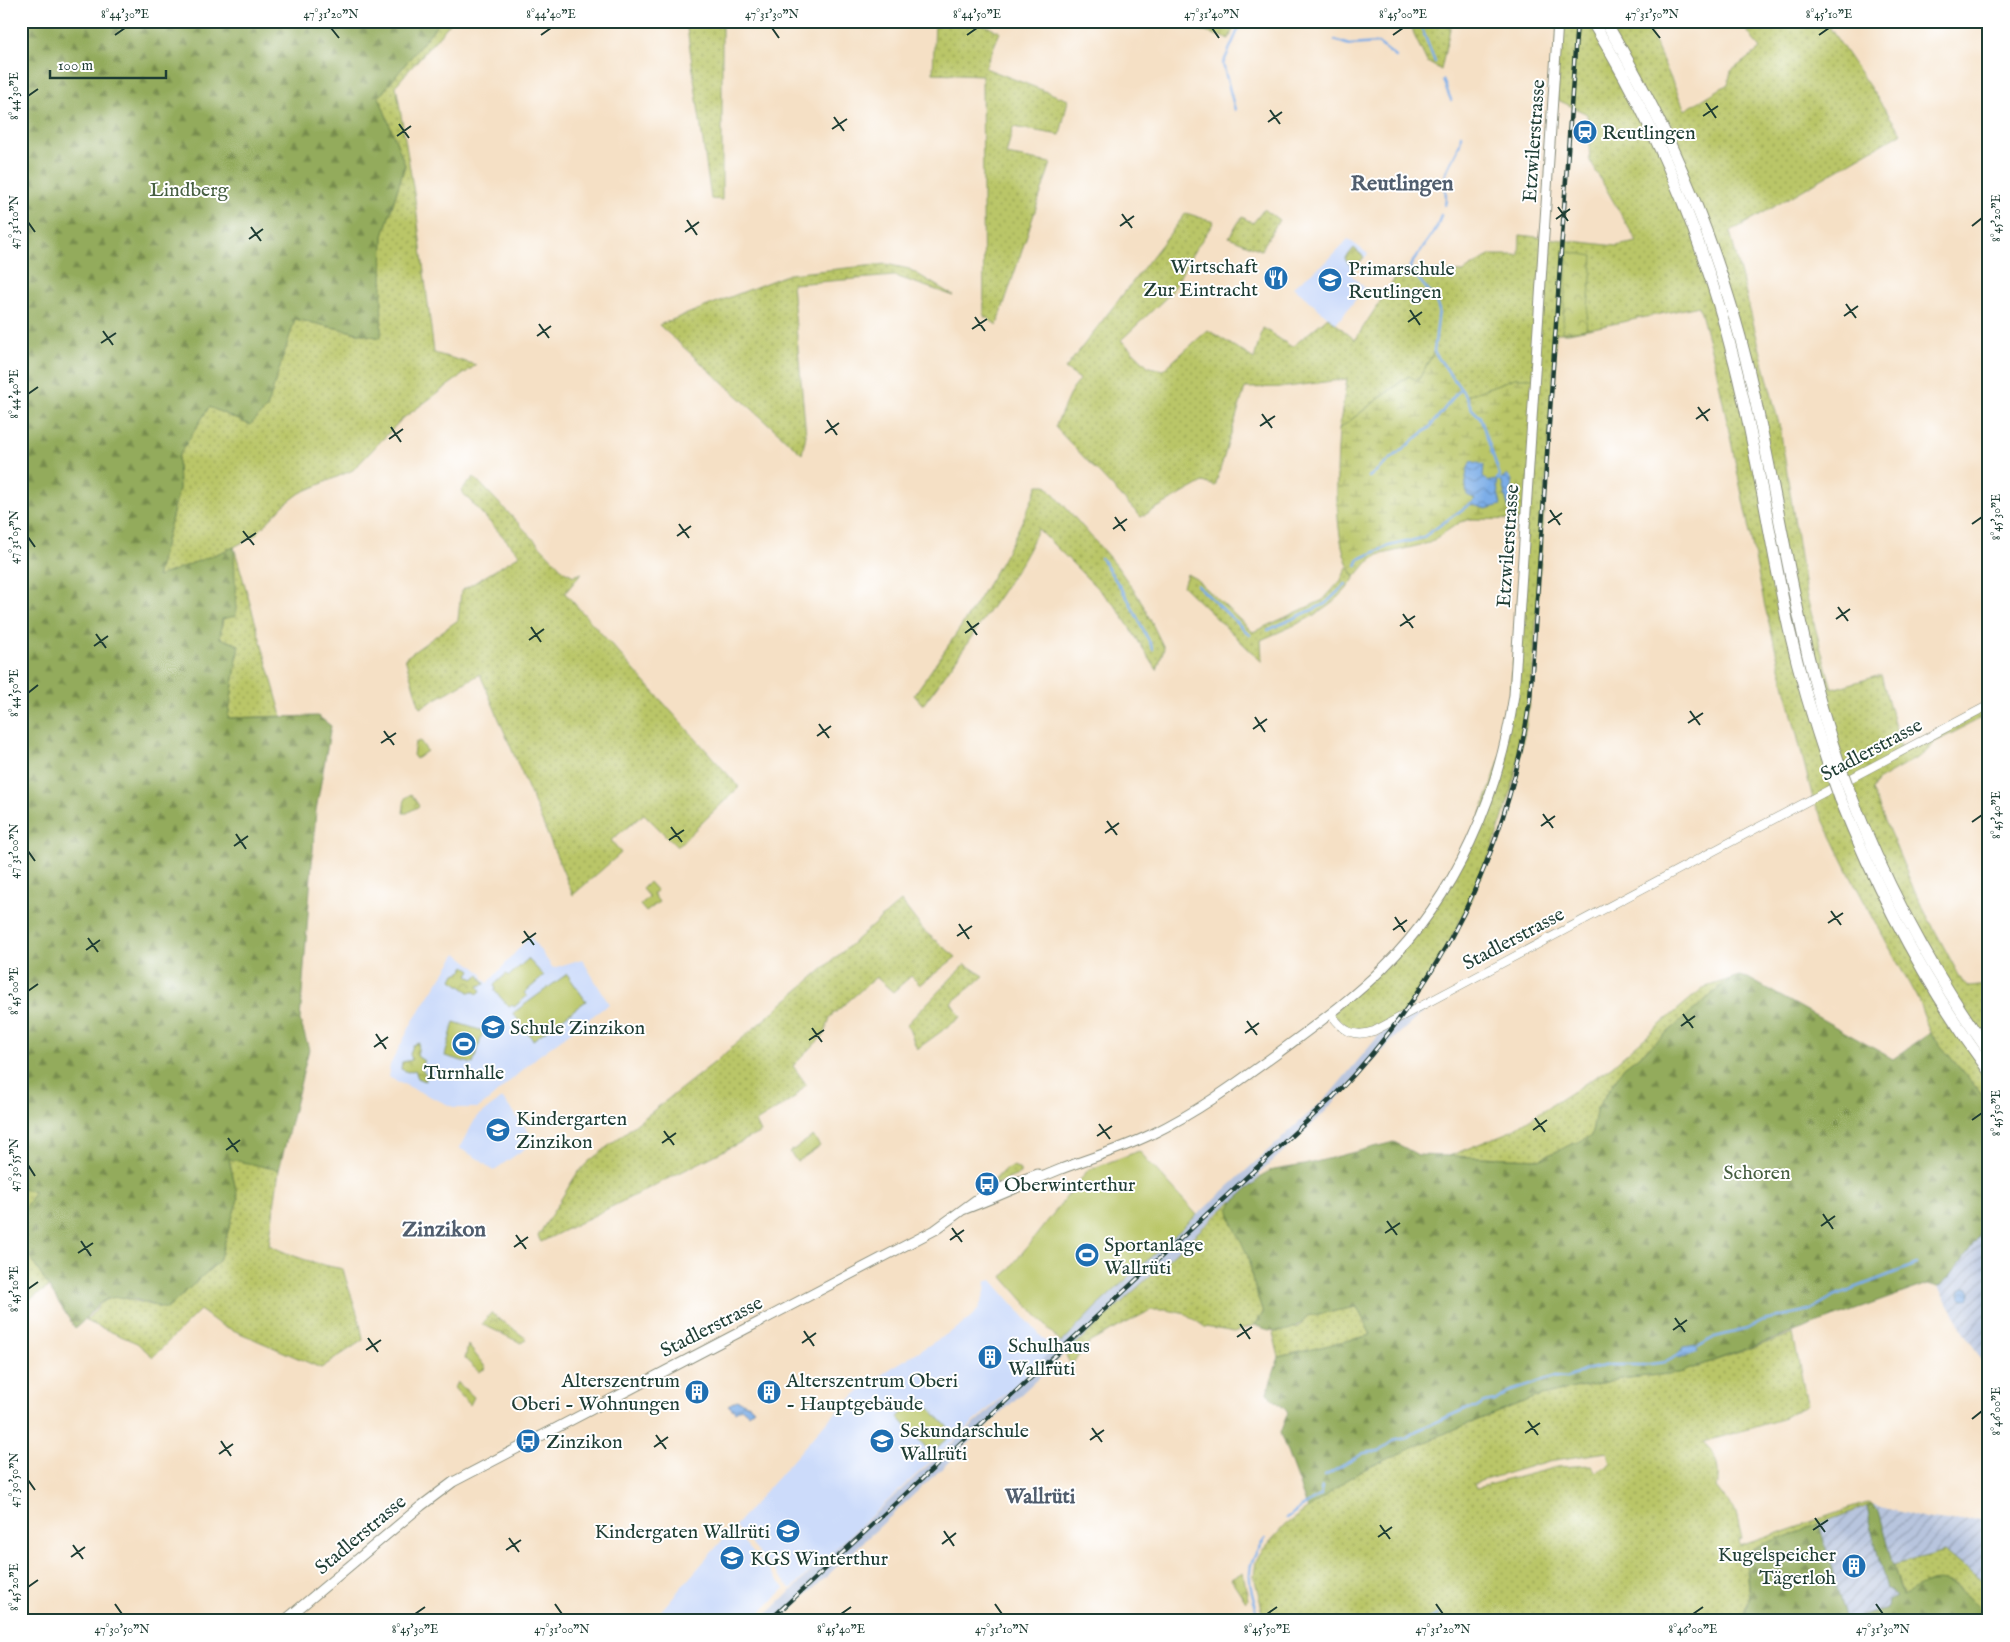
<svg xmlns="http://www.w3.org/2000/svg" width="2010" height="1642" font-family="'IM FELL English',serif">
	<defs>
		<pattern id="industrial-furrows" width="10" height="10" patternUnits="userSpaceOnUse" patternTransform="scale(1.25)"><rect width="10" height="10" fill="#b8c5de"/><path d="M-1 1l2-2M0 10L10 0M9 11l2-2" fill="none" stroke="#95a1b5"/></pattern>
		<pattern id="grass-dots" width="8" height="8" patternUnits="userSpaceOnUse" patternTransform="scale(1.25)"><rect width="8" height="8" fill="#bac668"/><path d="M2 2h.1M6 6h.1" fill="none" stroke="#97a256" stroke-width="1.8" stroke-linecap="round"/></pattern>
		<pattern id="forest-firs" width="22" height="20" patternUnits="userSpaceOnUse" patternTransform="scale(1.25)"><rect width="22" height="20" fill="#93ab5c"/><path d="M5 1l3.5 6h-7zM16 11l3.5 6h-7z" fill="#778c4d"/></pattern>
		<pattern id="wetland-marsh" width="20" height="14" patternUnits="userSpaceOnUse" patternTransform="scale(1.25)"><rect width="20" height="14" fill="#bac668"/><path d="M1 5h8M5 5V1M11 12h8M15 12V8" fill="none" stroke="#97a256"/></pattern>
		<pattern id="park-crowns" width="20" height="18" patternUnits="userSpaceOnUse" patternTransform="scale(1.25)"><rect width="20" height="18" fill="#bac668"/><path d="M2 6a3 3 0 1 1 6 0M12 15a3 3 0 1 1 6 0" fill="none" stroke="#97a256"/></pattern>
		<pattern id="water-waves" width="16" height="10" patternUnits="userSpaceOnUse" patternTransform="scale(1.25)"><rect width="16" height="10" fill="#7cade7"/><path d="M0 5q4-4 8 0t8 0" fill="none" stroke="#658ebc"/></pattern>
	</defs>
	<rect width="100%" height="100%" fill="#fff"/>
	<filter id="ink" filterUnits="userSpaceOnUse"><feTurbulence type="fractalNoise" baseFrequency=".02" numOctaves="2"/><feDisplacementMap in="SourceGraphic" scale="10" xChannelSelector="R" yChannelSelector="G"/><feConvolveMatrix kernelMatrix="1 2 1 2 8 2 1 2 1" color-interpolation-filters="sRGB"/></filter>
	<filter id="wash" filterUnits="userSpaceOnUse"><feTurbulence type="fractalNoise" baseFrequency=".0096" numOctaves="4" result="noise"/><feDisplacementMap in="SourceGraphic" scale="20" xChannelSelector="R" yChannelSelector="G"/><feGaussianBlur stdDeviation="1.12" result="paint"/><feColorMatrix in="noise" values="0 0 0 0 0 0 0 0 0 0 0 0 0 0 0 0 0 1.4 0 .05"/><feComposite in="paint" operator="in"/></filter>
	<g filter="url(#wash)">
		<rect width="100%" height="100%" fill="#f5e0c5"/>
		<g fill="#ccdbfa">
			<path d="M1348,239L1368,254L1350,274L1365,288L1336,324L1293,287L1327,261Z"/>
			<path d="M530,936L553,968L582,959L609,1004L537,1057L488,1101L478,1108H455L388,1077L390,1065L413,1021L457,953L482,973L483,979L488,983Z"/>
			<path d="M502,1098L536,1141L493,1171L480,1160L459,1148L476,1118Z"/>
			<path d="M992,1280L1053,1350L791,1589L735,1526L827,1421L857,1393L888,1370L962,1325L978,1310L985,1292L986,1281Z"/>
			<path d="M732,1529L785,1588L752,1621H652Z"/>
		</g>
		<g fill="url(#industrial-furrows)">
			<path d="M1989,1222V1373L1938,1287L1950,1277Z"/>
			<path d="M1872,1504L1925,1519L1948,1522L1989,1518V1587L1945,1551L1894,1565L1879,1511Z"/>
			<path d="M1866,1507L1887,1589L1897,1597L1889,1601L1887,1608L1846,1620L1819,1524Z"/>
		</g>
		<path fill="#b8c5de" d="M1431,1005L1390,1042L1320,1117L1259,1174L1260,1177L1233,1202L1231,1201L1033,1383L779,1621H760L821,1562L982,1417L1096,1307L1329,1095L1396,1015Z"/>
		<g fill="url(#grass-dots)" stroke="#6c824e" fill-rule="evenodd">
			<path d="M440,21H452L396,85L415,199L434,353L476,365L402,419L353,470L300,493L284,505L254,536L234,547L282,716L228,718L239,645L220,638L234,547L157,578L179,489L178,457L209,407L250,425L267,407L295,319L380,338L383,236L405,165L379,97Z"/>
			<path d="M686,21H722V200L711,199Z"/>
			<path d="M935,21H975L1000,32L985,68L1068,100L1060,135L1013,127L1006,155L1051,163L997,325L984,316L982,75L933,73Z"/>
			<path d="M1203,21H1236L1229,39L1199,30Z"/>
			<path d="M1411,21H1453L1451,24L1441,70L1427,62L1414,35Z"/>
			<path d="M1546,21H1645L1685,110L1728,84L1731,71L1760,49L1740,21H1825L1901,133L1730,232L1780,428L1806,594L1832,689L1881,675L1902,752L1989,705V714L1935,742L1925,753L1877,781L1872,790L1917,897L1962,981L1969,987L1989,985V1103L1930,1033L1918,1000L1851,877L1813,799L1765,607L1716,368L1699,306L1569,333H1556L1533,669L1526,726L1511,792L1493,847L1472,897L1447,947L1424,985L1402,1016L1358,1035L1331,1014L1401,950L1472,840L1506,742L1526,520L1515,378L1466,396L1433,353L1418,381L1408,376L1339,429L1347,379L1287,387L1245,388L1215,486L1203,482L1141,517L1055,427L1072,389L1080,379L1065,369L1186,213L1214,222L1189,259L1171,293L1121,340L1149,367L1163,370L1208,330L1254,359L1263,328L1292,347L1328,317L1355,340L1401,269L1463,272L1490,255H1519L1520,235L1616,246L1637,242L1590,161L1587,114L1554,98L1558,22Z"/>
			<path d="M1264,209L1279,220L1261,250L1229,237L1242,217L1253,223Z"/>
			<path d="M886,264L909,269L954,296L895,276L792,284L806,435L802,454L659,325L789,274Z"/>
			<path d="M474,477L564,571L574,576L582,573L565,593L739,787L677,847L644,814L611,840L621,853L573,895L480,674L420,708L405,658L458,620L461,591L520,555L461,491Z"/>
			<path d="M1038,485H1046L1116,565L1140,599L1164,648L1157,670L1117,608L1038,529C1026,558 1007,585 989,611C968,643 946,674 923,705L914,695C960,629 1008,561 1038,485Z"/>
			<path d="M1347,567L1355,577C1334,612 1296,624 1261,640L1262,662L1183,586L1187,574L1196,579L1253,632L1323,600L1341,580Z"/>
			<path d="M901,901L924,931L956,957L920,985L911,976L893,992L876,977L830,1017L825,1034L793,1066L806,1084L793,1099L756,1122L761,1132L541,1242L538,1236L576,1175L588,1162L715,1062Z"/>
			<path d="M965,964L984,976L951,1003L961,1017L917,1049L907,1024Z"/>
			<path d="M1730,979L1653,1045L1624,1067L1597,1108L1591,1136L1539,1159L1449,1156L1511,1131L1611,1067L1703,988Z"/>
			<path d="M229,1158L279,1170L269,1245C293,1257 316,1264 343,1269C349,1293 360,1315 363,1340L321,1368L219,1324L200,1310L153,1357L137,1343L86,1321L102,1302L116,1296L167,1309L219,1261L238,1199Z"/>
			<path d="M1014,1166L1020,1170V1174L987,1188L1005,1169Z"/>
			<path d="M21,1189L36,1191L21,1214Z"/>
			<path d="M1232,1201L1233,1202L1230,1217L1241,1237L1250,1261L1252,1278L1263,1313L1255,1325L1235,1332L1205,1327L1186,1314L1167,1310H1151L1090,1342L1071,1365L1065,1354Z"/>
			<path d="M25,1250L49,1287L21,1305V1252Z"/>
			<path d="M1357,1307L1371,1335L1279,1357L1273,1333L1298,1327L1307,1316Z"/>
			<path d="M1793,1334L1807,1404L1785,1418L1704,1442C1715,1451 1722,1473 1716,1487L1736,1513L1742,1539L1739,1540L1740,1546L1869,1502L1872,1504L1753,1549L1746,1571L1749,1598L1744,1618L1731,1621H1265L1254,1576L1256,1561L1261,1552L1285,1525L1346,1480L1365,1469L1448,1432L1533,1398L1574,1388L1627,1378L1679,1373ZM1607,1452L1610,1464L1596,1472L1591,1465L1557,1467L1476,1488L1474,1483L1548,1461Z"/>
			<path d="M1946,1551L1989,1587V1616C1952,1583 1950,1569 1903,1597L1894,1565Z"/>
		</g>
		<g fill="url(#forest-firs)" stroke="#597448">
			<path d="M21,21H440L379,97L405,165L383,236L381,338L295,319L267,408L250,425L209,407L178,457L179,489L157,577L234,547L236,616L222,619L220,638L239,645L228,718L318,716L331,726L316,810L300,1020L309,1049L279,1170L229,1159L238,1199L219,1261L167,1309C149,1304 120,1291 103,1301C93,1307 86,1321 75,1328L25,1250L21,1252V1214L35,1191L21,1189Z"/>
			<path d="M1739,976L1748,978L1893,1059L1930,1033L1989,1103V1222L1950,1277L1938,1287L1928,1284L1679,1373L1627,1378L1574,1388L1533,1398L1448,1432L1365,1469L1346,1480L1308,1509L1280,1433L1288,1412L1267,1393L1279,1357L1371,1335L1357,1307L1307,1316C1292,1335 1276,1334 1255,1325L1263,1313L1252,1278L1250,1261L1230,1217L1229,1210L1233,1202L1268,1171L1304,1165L1394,1142L1418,1155L1539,1159L1591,1136L1597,1108L1624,1067L1653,1045L1730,979Z"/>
			<path d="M1872,1504L1879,1511L1902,1596C1912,1592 1920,1585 1930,1582C1954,1576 1973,1603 1989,1616V1621H1745L1749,1598L1746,1562L1751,1552L1763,1544L1819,1524L1846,1620L1887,1608L1888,1601L1896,1597L1887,1589L1868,1517L1866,1507Z"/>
		</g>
		<path fill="url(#wetland-marsh)" stroke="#6c824e" d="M1434,352L1466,396L1515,378H1535L1526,520L1472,519L1460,522L1429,543L1378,555L1365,565L1355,577C1331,546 1337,469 1339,429L1409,376L1418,381Z"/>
		<g fill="url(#park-crowns)" stroke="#6c824e">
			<path d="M1354,248L1364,257L1354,269L1345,259Z"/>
			<path d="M1568,252L1593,256L1586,329L1562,333Z"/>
			<path d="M420,741L427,751L416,759L413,755L415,743Z"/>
			<path d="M411,794L419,806L407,813H403L405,798Z"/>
			<path d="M649,882L657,891L653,894L659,902L646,912L640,905L649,897L642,889Z"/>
			<path d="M465,966L471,970L468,975L474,979L479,975L485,984L478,986L481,991L477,994L475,992H469L452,980L455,974L462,971Z"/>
			<path d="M419,1043L417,1056L424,1061L420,1067L426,1075L425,1081L418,1078L415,1070L408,1072L401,1069L402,1062L412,1060L410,1054L413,1045Z"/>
			<path d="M491,1313L527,1339L521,1343L482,1324Z"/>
			<path d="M468,1345L486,1368L479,1372L465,1359Z"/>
			<path d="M457,1382L474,1397L470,1405L454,1388Z"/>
			<path d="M1243,1572L1248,1600L1246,1602L1231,1579Z"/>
		</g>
		<g fill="#bac668" stroke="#6c824e">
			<path d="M528,959L544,976L524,993L527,996L514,1007L512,1005L509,1007L494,990L496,988L494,985L506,974L509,976Z"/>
			<path d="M567,974L586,1001L533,1040L513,1013Z"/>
			<path d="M454,1022L483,1031L473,1064L445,1056Z"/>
			<path d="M813,1136L820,1146L797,1162L790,1152Z"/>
			<path d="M1139,1151L1197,1215L1096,1307L1061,1343L1003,1277L1088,1170Z"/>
			<path d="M919,1397L953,1433L931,1453L898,1417Z"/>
		</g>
		<g fill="url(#water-waves)" stroke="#4e758e">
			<path d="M1471,461L1484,465L1483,477L1487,481L1498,480L1497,487L1501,505L1486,509L1470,504L1475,499L1467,495C1465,482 1465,472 1471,461Z"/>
			<path d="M1507,475L1512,480L1511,508L1509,510L1501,480Z"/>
			<circle cx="1965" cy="1293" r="6"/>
			<path d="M1696,1345L1698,1352L1679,1358L1677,1356L1683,1347Z"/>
			<path d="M737,1400L750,1405L754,1409L748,1414L741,1408L735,1412L728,1405Z"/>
		</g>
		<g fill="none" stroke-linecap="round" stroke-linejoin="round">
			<g stroke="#7cade7" stroke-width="2.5">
				<path d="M1419,21L1435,62"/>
				<path d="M1335,40L1349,45L1378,43L1396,57"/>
				<path d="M1443,80L1451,100"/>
				<path d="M1235,110L1223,64L1242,21"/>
				<path d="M1445,205C1448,195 1443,184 1446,173C1450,159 1461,150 1461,135"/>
				<path d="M1441,215L1437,227L1410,266L1411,270L1435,299L1439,310L1434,352L1466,396L1472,409L1480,417L1500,476L1497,479L1501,480"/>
				<path d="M1369,477L1430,427L1460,389"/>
				<path d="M1101,558L1128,599L1153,649"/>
				<path d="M1356,566L1359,559L1389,546L1422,538L1470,504"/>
				<path d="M1197,585L1250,635"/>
				<path d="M1268,630L1325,604L1346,584"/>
				<path d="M1696,1348L1715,1337L1747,1329L1763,1320L1810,1310L1834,1296L1917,1264"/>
				<path d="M1325,1476L1364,1453L1379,1451L1393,1441L1406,1438L1416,1431L1465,1409L1476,1408L1484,1403L1495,1401L1508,1392L1554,1377L1567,1378L1589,1369L1610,1365H1643L1666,1362L1679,1355"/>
				<path d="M1286,1518L1320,1495L1322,1487"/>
				<path d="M1260,1621C1250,1587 1241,1568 1265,1539"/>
				<path d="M1426,1621L1440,1614"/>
			</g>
		</g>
	</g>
	<g filter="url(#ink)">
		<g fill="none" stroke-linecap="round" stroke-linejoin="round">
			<defs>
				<path id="tertiary" d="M1331,1014C1343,1031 1353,1038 1374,1031L1989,705"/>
				<g id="secondary">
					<path d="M965,1209C997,1197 1029,1182 1061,1169C1090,1158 1121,1149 1150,1135C1196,1113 1237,1083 1278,1053C1314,1026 1351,1000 1383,968C1456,896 1499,796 1514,695L1558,21"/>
					<path d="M284,1621L421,1506L453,1482L935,1230L984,1194L1038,1174"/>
				</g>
				<g id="motorway">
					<path d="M1592,21C1658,128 1705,243 1735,364C1757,451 1770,541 1789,629C1800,676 1814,723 1830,770"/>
					<path d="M1605,21C1670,129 1718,245 1748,368C1780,502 1795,638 1841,769"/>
					<path d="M1850,793C1886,885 1932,972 1989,1052"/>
					<path d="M1840,798C1879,895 1927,987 1989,1071"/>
				</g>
			</defs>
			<use href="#tertiary" stroke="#8a8e7c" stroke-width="9"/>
			<use href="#secondary" stroke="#8a8e7c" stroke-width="11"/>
			<use href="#motorway" stroke="#8a8e7c" stroke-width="13"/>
			<use href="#tertiary" stroke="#fff" stroke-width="8"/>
			<use href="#secondary" stroke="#fff" stroke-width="9"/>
			<use href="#motorway" stroke="#fff" stroke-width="11"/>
			<defs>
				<path id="rail" d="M769,1621L1333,1097C1440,987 1508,851 1530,699L1577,21"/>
			</defs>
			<use href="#rail" stroke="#1f3d34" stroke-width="4.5"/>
			<use href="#rail" stroke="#fff" stroke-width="2.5" stroke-dasharray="8" stroke-linecap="butt"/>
			<defs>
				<g id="motorway-bridge">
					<path d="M1841,769L1850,793"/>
					<path d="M1830,770L1840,798"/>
				</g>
			</defs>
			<use href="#motorway-bridge" stroke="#8a8e7c" stroke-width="13" stroke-linecap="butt"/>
			<use href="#motorway-bridge" stroke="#fff" stroke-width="11"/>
		</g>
	</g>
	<path fill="none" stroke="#1f3d34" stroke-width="2" d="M331,28L339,38M772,28L779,38M1212,28L1219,38M1652,28L1660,38M115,35L125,28M541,35L551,28M967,35L977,28M1393,35L1403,28M1819,35L1829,28M28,96L38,89M1706,103L1716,118M1270,110L1280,124M1703,116L1718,106M834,117L844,131M1268,122L1282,112M399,124L409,138M832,129L847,119M397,136L411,126M1558,207L1568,221M1122,214L1132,228M1556,219L1570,209M687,220L697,235M28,222L35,232M1120,226L1134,216M1972,226L1982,218M251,227L261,241M685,232L699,222M249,239L263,229M1846,304L1856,318M1410,310L1420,325M1844,316L1858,306M975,317L985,331M1408,322L1422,312M539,324L549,338M972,329L987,319M103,331L113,345M537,336L551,326M101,343L116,333M28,394L38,387M1698,407L1708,421M1262,414L1272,428M1696,419L1710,409M827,420L837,435M1260,426L1275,416M391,427L401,442M825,433L839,423M389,439L403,429M1550,510L1560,525M1115,517L1125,531M1548,523L1562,513M679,524L689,538M1972,524L1982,517M1113,529L1127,519M243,531L254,545M677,536L691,526M28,537L35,547M241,543L256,533M1838,607L1848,621M1403,614L1413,628M1836,619L1850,609M967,621L977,635M1400,626L1415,616M531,627L541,642M965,633L979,623M96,634L106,648M529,640L544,629M94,646L108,636M28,693L38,685M1690,711L1700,725M1255,717L1265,732M1688,723L1703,713M819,724L829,738M1253,729L1267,719M384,731L394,745M817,736L831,726M381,743L396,733M1543,814L1553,828M1107,821L1117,835M1972,822L1982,815M1541,826L1555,816M671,827L682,842M1105,833L1119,823M236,834L246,849M669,840L684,830M234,846L248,836M28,851L35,861M1831,911L1841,925M1395,917L1405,932M1828,923L1843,913M959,924L969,939M1393,930L1407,920M524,931L534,945M957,936L972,926M88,938L98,952M522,943L536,933M86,950L100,940M28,991L38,984M1683,1014L1693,1028M1247,1021L1257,1035M1681,1026L1695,1016M812,1028L822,1042M1245,1033L1259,1023M376,1034L386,1049M809,1040L824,1030M374,1047L388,1037M1535,1118L1545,1132M1972,1120L1982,1113M1099,1124L1110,1139M1533,1130L1547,1120M664,1131L674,1145M1097,1136L1112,1126M228,1138L238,1152M662,1143L676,1133M226,1150L240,1140M28,1165L35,1176M1823,1214L1833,1229M1387,1221L1397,1235M1821,1226L1835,1216M952,1228L962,1242M1385,1233L1400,1223M516,1235L526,1249M950,1240L964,1230M81,1241L91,1256M514,1247L528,1237M78,1253L93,1243M28,1289L38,1282M1675,1318L1685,1332M1240,1324L1250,1339M1673,1330L1687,1320M804,1331L814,1346M1237,1337L1252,1327M368,1338L378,1352M802,1343L816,1333M366,1350L381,1340M1972,1419L1982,1411M1528,1421L1538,1435M1092,1428L1102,1442M1525,1433L1540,1423M656,1435L666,1449M1090,1440L1104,1430M221,1441L231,1456M654,1447L668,1437M219,1454L233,1444M28,1480L35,1490M1815,1518L1825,1532M1380,1525L1390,1539M1813,1530L1828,1520M944,1531L954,1546M1378,1537L1392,1527M509,1538L519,1552M942,1544L956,1533M73,1545L83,1559M506,1550L521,1540M71,1557L85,1547M28,1587L38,1580M115,1604L122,1614M555,1604L562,1614M995,1604L1002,1614M1436,1604L1443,1614M1876,1604L1883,1614M415,1614L425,1607M841,1614L851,1607M1267,1614L1277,1607M1693,1614L1703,1607"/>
	<defs>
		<symbol id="station-disc" viewBox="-11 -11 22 22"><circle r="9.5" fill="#1f6fb2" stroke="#fff"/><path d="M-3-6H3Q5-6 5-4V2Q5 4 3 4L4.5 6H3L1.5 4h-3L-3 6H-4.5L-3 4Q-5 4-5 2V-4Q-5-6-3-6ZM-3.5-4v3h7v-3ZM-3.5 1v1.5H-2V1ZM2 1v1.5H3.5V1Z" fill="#fff"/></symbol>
		<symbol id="restaurant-disc" viewBox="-11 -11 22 22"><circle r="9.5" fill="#1f6fb2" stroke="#fff"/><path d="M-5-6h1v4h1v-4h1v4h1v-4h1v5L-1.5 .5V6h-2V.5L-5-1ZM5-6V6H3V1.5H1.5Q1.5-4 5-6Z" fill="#fff"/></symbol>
		<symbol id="school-disc" viewBox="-11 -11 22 22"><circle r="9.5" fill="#1f6fb2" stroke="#fff"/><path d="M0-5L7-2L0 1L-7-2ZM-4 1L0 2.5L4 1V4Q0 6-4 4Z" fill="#fff"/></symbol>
		<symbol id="stadium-disc" viewBox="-11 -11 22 22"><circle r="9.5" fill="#1f6fb2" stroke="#fff"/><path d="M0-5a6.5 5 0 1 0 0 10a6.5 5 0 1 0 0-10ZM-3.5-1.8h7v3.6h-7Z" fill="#fff"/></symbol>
		<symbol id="bus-disc" viewBox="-11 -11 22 22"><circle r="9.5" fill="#1f6fb2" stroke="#fff"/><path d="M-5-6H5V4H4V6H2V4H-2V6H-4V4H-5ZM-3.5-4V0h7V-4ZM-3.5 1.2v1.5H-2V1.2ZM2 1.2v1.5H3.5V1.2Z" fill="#fff"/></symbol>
		<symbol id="building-disc" viewBox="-11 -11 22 22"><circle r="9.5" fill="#1f6fb2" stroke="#fff"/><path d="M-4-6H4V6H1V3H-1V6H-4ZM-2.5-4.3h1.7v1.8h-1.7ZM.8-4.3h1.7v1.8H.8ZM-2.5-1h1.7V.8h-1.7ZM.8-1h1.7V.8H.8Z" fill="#fff"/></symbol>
	</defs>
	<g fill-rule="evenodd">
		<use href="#station-disc" x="1571" y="118" width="28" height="28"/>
		<use href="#restaurant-disc" x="1262" y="264" width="28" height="28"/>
		<use href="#school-disc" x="1316" y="266" width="28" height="28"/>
		<use href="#school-disc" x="479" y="1013" width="28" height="28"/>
		<use href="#stadium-disc" x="450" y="1030" width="28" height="28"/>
		<use href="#school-disc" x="484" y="1116" width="28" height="28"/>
		<use href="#bus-disc" x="973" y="1170" width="28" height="28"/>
		<use href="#stadium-disc" x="1073" y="1241" width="28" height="28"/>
		<use href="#building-disc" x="976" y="1343" width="28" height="28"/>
		<use href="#building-disc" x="683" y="1378" width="28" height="28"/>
		<use href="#building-disc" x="755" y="1378" width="28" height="28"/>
		<use href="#bus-disc" x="514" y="1427" width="28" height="28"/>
		<use href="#school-disc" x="868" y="1427" width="28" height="28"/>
		<use href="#school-disc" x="774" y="1517" width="28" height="28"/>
		<use href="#school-disc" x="718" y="1544" width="28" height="28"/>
		<use href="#building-disc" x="1840" y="1552" width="28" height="28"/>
	</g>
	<g text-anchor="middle" stroke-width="4" stroke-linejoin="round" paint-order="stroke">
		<g font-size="20" fill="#1f3d34" stroke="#fff" text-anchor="start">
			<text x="1602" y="139">Reutlingen</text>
			<text x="1258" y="273" text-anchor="end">Wirtschaft<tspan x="1258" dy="23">Zur Eintracht</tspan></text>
			<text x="1348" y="275">Primarschule<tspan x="1348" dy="23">Reutlingen</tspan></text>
			<text x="510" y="1034">Schule Zinzikon</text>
			<text x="464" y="1079" text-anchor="middle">Turnhalle</text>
			<text x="516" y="1125">Kindergarten<tspan x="516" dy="23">Zinzikon</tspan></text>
			<text x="1004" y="1191">Oberwinterthur</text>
			<text x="1104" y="1251">Sportanlage<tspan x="1104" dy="23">Wallrüti</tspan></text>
			<text x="1008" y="1352">Schulhaus<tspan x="1008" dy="23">Wallrüti</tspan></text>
			<text x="680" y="1387" text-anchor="end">Alterszentrum<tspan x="680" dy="23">Oberi - Wohnungen</tspan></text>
			<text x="786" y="1387">Alterszentrum Oberi<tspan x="786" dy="23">- Hauptgebäude</tspan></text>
			<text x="900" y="1437">Sekundarschule<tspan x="900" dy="23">Wallrüti</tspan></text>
			<text x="546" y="1448">Zinzikon</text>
			<text x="770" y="1538" text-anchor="end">Kindergaten Wallrüti</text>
			<text x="1836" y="1561" text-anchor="end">Kugelspeicher<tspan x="1836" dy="23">Tägerloh</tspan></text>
			<text x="750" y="1565">KGS Winterthur</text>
		</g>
		<g font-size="20" fill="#1f3d34" stroke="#fff">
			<text transform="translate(1533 141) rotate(-86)" y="7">Etzwilerstrasse</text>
			<text transform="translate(1507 546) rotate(-86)" y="7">Etzwilerstrasse</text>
			<text transform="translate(1871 749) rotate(-28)" y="7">Stadlerstrasse</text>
			<text transform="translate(1513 938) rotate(-28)" y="7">Stadlerstrasse</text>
			<text transform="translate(711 1326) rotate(-27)" y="7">Stadlerstrasse</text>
			<text transform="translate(360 1534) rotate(-40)" y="7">Stadlerstrasse</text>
		</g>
		<g font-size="20" fill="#465f41" stroke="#fff">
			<text x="189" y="196">Lindberg</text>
			<text x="1757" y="1179">Schoren</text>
		</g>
		<g font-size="21" font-weight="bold" fill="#515e6e" stroke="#fff">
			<text x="1040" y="1503">Wallrüti</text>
		</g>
		<g font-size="22" font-weight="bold" fill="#515e6e" stroke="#fff">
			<text x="1402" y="190">Reutlingen</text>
			<text x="444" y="1236">Zinzikon</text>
		</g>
	</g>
	<rect width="2010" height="1642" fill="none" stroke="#fff" stroke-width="55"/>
	<path d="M50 70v8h116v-8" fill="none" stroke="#1f3d34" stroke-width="2.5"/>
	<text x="58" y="70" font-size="15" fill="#1f3d34" stroke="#ffffff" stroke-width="4" paint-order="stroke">100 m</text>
	<rect x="28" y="28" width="1954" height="1586" fill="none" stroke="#1f3d34" stroke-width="2"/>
	<g font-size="12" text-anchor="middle" fill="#1f3d34">
		<text x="125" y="18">8°44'30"E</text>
		<text x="331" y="18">47°31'20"N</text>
		<text x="551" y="18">8°44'40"E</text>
		<text x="772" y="18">47°31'30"N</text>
		<text x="977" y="18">8°44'50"E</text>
		<text x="1212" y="18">47°31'40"N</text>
		<text x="1403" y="18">8°45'00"E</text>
		<text x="1652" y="18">47°31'50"N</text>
		<text x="1829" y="18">8°45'10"E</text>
		<text transform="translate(14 96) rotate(-90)" y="4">8°44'30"E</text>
		<text transform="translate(1996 218) rotate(-90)" y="4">8°45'20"E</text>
		<text transform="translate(14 222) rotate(-90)" y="4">47°31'10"N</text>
		<text transform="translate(14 394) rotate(-90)" y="4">8°44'40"E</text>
		<text transform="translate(1996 517) rotate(-90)" y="4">8°45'30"E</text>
		<text transform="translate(14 537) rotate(-90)" y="4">47°31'05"N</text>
		<text transform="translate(14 693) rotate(-90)" y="4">8°44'50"E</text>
		<text transform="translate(1996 815) rotate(-90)" y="4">8°45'40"E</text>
		<text transform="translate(14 851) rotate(-90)" y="4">47°31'00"N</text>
		<text transform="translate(14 991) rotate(-90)" y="4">8°45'00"E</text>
		<text transform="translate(1996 1113) rotate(-90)" y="4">8°45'50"E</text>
		<text transform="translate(14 1165) rotate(-90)" y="4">47°30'55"N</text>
		<text transform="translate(14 1289) rotate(-90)" y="4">8°45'10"E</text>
		<text transform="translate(1996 1411) rotate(-90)" y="4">8°46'00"E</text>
		<text transform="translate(14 1480) rotate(-90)" y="4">47°30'50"N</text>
		<text transform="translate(14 1587) rotate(-90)" y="4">8°45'20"E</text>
		<text x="122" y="1633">47°30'50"N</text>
		<text x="415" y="1633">8°45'30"E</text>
		<text x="562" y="1633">47°31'00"N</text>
		<text x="841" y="1633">8°45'40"E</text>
		<text x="1002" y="1633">47°31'10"N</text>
		<text x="1267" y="1633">8°45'50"E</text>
		<text x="1443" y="1633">47°31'20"N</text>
		<text x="1693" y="1633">8°46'00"E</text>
		<text x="1883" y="1633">47°31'30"N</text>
	</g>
</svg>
